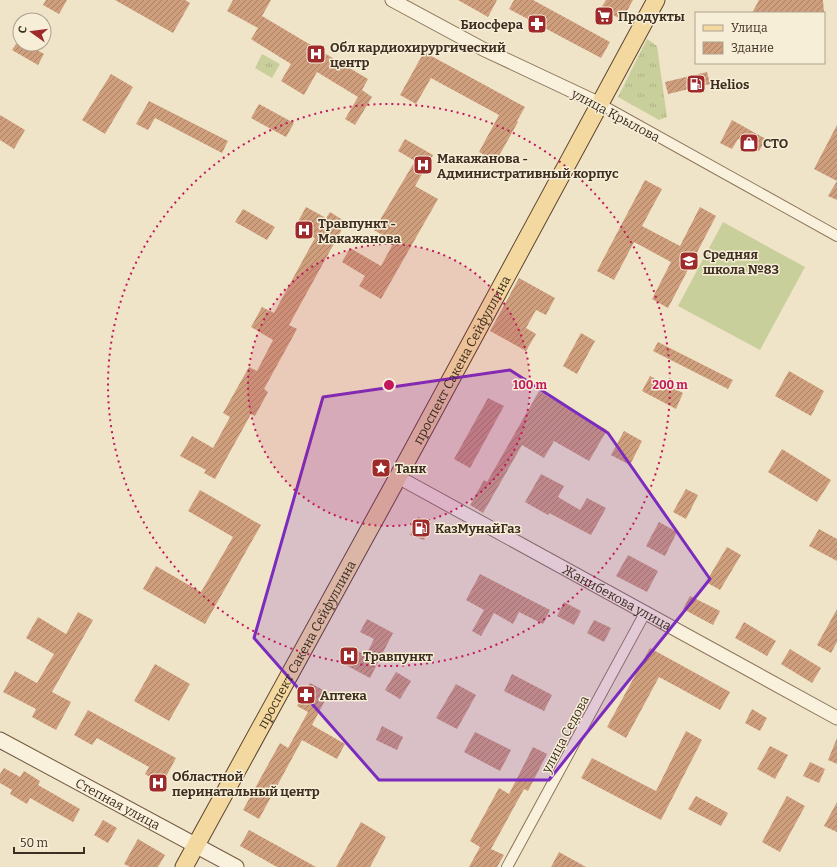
<svg xmlns="http://www.w3.org/2000/svg" width="837" height="867" font-family="Bitter,serif">
	<defs>
		<pattern id="grass-tufts" width="24" height="20" patternUnits="userSpaceOnUse"><rect width="24" height="20" fill="#c9cf9b"/><path d="M3 7l-1-3M5 7V3M7 7l1-3M15 17l-1-3M17 17v-4M19 17l1-3" fill="none" stroke="#aeb285"/></pattern>
		<pattern id="building-hatch" width="6" height="6" patternUnits="userSpaceOnUse"><rect width="6" height="6" fill="#cf9f7d"/><path d="M-1 1l2-2M0 6l6-6M5 7l2-2" fill="none" stroke="#a98266"/></pattern>
	</defs>
	<rect width="100%" height="100%" fill="#f0e4c8"/>
	<g fill="url(#grass-tufts)">
		<path d="M647,39L657,46L667,117L659,120L618,97Z"/>
		<path d="M262,54L280,64L272,78L255,68Z"/>
	</g>
	<path fill="#c9cf9b" d="M723,222L805,267L760,350L678,306Z"/>
	<g fill="url(#building-hatch)">
		<path d="M46,0H67L59,14L43,5Z"/>
		<path d="M115,0H185L190,3L173,33Z"/>
		<path d="M233,0H271L262,16L368,79L362,90L372,97L355,125L345,119L358,97L317,72L304,95L281,81L291,64L251,39L258,28L227,11Z"/>
		<path d="M458,0H497L488,17Z"/>
		<path d="M514,0H533L610,42L601,58L509,9Z"/>
		<path d="M606,0H633L622,20L601,8Z"/>
		<path d="M759,0H823L824,13H752Z"/>
		<path d="M16,44H31L30,46L44,54L38,65L12,50Z"/>
		<path d="M424,52L525,107L517,121L518,122L496,161L479,152L499,115L431,78L416,104L400,95Z"/>
		<path d="M707,72L710,84L668,94L665,82Z"/>
		<path d="M111,74L133,87L105,134L82,120Z"/>
		<path d="M149,101L228,141L222,153L155,118L148,130L136,124Z"/>
		<path d="M259,104L294,123L286,137L251,118Z"/>
		<path d="M0,115L25,130L14,149L0,140Z"/>
		<path d="M732,120L766,139L759,151L738,139L732,149L720,143Z"/>
		<path d="M837,125V200L828,196L837,181L814,169Z"/>
		<path d="M405,139L433,155L415,186L438,199L381,299L359,286L365,276L342,262L350,248L381,266L394,242L374,230L415,161L398,151Z"/>
		<path d="M645,180L662,189L642,226L680,246L700,207L716,216L668,308L652,299L671,262L634,242L614,280L597,271Z"/>
		<path d="M306,207L326,218L330,212L346,222L289,325L297,329L264,389L268,392L255,416L251,414L215,479L204,473L206,470L180,456L192,436L213,448L230,417L223,413L249,367L257,371L273,340L251,327L262,307L274,313L315,238L295,227Z"/>
		<path d="M243,209L275,227L267,240L235,222Z"/>
		<path d="M519,278L555,298L546,315L536,310L526,328L536,334L526,351L490,331Z"/>
		<path d="M581,333L595,341L577,374L563,366Z"/>
		<path d="M658,342L733,380L728,389L653,351Z"/>
		<path d="M789,371L824,391L811,416L775,396Z"/>
		<path d="M650,376L683,393L676,409L642,391Z"/>
		<path d="M539,391L607,430L589,461L554,441L544,458L522,445L483,513L470,505L484,480L487,482Z"/>
		<path d="M488,398L504,406L470,468L454,459Z"/>
		<path d="M624,431L642,441L630,465L611,455Z"/>
		<path d="M782,449L831,480L817,502L768,472Z"/>
		<path d="M541,474L564,486L558,497L580,510L587,498L606,508L591,535L549,513L548,515L525,502Z"/>
		<path d="M686,489L698,495L686,519L673,512Z"/>
		<path d="M200,490L261,525L205,624L143,589L156,566L201,592L233,537L188,511Z"/>
		<path d="M418,517L431,523L424,540L410,535Z"/>
		<path d="M659,522L677,532L665,556L646,546Z"/>
		<path d="M819,529L837,539V561L809,546Z"/>
		<path d="M727,547L741,555L720,590L706,582Z"/>
		<path d="M628,555L658,571L647,592L616,576Z"/>
		<path d="M480,574L550,610L543,624L519,612L513,624L494,613L481,636L472,631L484,610L466,600Z"/>
		<path d="M690,596L720,611L713,625L683,609Z"/>
		<path d="M564,602L581,611L574,625L557,616Z"/>
		<path d="M837,609V642L831,653L817,645Z"/>
		<path d="M78,612L93,620L52,692L71,702L56,730L32,717L36,709L3,692L15,671L37,683L54,654L26,638L38,617L66,634Z"/>
		<path d="M367,619L393,633L370,678L342,663L351,648L366,655L374,639L360,632Z"/>
		<path d="M594,620L611,628L604,642L587,633Z"/>
		<path d="M744,622L776,641L767,656L735,638Z"/>
		<path d="M650,648L730,692L720,710L659,677L626,738L607,727Z"/>
		<path d="M790,649L821,668L812,683L781,664Z"/>
		<path d="M155,664L190,684L169,721L134,701Z"/>
		<path d="M396,672L411,681L400,699L385,690Z"/>
		<path d="M512,674L552,695L544,711L504,691Z"/>
		<path d="M310,683L329,693L312,725L345,744L337,759L302,740L259,819L243,810L280,743L288,748L308,712L297,706Z"/>
		<path d="M456,684L476,695L457,729L436,718Z"/>
		<path d="M752,709L767,718L760,731L745,723Z"/>
		<path d="M88,710L176,758L162,784L145,774L149,767L97,738L92,745L74,735Z"/>
		<path d="M382,726L403,737L397,750L376,740Z"/>
		<path d="M686,731L702,740L661,820L581,778L592,758L656,791Z"/>
		<path d="M475,732L511,750L500,771L464,752Z"/>
		<path d="M837,738V764L828,760Z"/>
		<path d="M770,746L788,755L775,779L757,769Z"/>
		<path d="M533,747L547,754L528,791L524,789L491,849L504,855L497,867H469L480,847L470,841L499,788L509,794Z"/>
		<path d="M810,762L825,769L819,783L803,776Z"/>
		<path d="M4,768L20,777L24,771L40,781L38,785L80,809L73,822L30,798L27,804L10,794L12,790L0,783V774Z"/>
		<path d="M696,796L728,813L721,826L688,809Z"/>
		<path d="M787,796L805,806L780,852L762,842Z"/>
		<path d="M837,802V832L824,826Z"/>
		<path d="M103,820L117,828L108,843L94,835Z"/>
		<path d="M361,822L386,837L370,867H336Z"/>
		<path d="M249,830L316,867H277L240,846Z"/>
		<path d="M138,839L165,855L158,867H130L124,864Z"/>
		<path d="M559,852L586,867H551Z"/>
	</g>
	<g fill="none" stroke-linecap="round" stroke-linejoin="round">
		<defs>
			<g id="minor">
				<path d="M600,104L837,236"/>
				<path d="M507,867L645,613"/>
			</g>
			<g id="tertiary">
				<path d="M392,0L483,49L600,104"/>
				<path id="s1" d="M398,477L837,718"/>
			</g>
			<g id="secondary">
				<path id="s2" d="M0,740L236,867"/>
			</g>
			<g id="primary">
				<path id="s3" d="M184,867L398,477L656,0"/>
			</g>
		</defs>
		<use href="#minor" stroke="#8d765c" stroke-width="12"/>
		<use href="#tertiary" stroke="#8d765c" stroke-width="15"/>
		<use href="#secondary" stroke="#6f573f" stroke-width="17"/>
		<use href="#primary" stroke="#5b4430" stroke-width="19"/>
		<use href="#minor" stroke="#faf1dc" stroke-width="10"/>
		<use href="#tertiary" stroke="#faf1dc" stroke-width="13"/>
		<use href="#secondary" stroke="#faf1dc" stroke-width="15"/>
		<use href="#primary" stroke="#f3d9a0" stroke-width="17"/>
	</g>
	<path fill="#7b2cbf" fill-opacity="0.2" stroke="#7b2cbf" stroke-width="3" stroke-linejoin="round" d="M510,370L608,433L710,579L549,780H379L254,638L323,397Z"/>
	<circle cx="389" cy="385" r="141" fill="#c2185b" fill-opacity=".12"/>
	<g fill="none" stroke="#c2185b" stroke-width="2" stroke-dasharray="2 4">
		<circle cx="389" cy="385" r="141"/>
		<circle cx="389" cy="385" r="281"/>
	</g>
	<defs>
		<symbol id="supermarket-square" viewBox="-11 -11 22 22"><rect x="-9" y="-9" width="18" height="18" rx="4" fill="#9e2a2b" stroke="#f7eed8"/><path d="M-6-5.5h2.5l.6 2H6L4.5 2H-2.5L-4.4-4H-6ZM-1.5 3.2a1.3 1.3 0 1 0 .1 0ZM3 3.2a1.3 1.3 0 1 0 .1 0Z" fill="#fff"/></symbol>
		<symbol id="pharmacy-square" viewBox="-11 -11 22 22"><rect x="-9" y="-9" width="18" height="18" rx="4" fill="#9e2a2b" stroke="#f7eed8"/><path d="M-2-6h4v4h4v4h-4v4h-4v-4h-4v-4h4Z" fill="#fff"/></symbol>
		<symbol id="hospital-square" viewBox="-11 -11 22 22"><rect x="-9" y="-9" width="18" height="18" rx="4" fill="#9e2a2b" stroke="#f7eed8"/><path d="M-5-5h3v3.5h4V-5h3V5h-3V1.5h-4V5h-3Z" fill="#fff"/></symbol>
		<symbol id="fuel-square" viewBox="-11 -11 22 22"><rect x="-9" y="-9" width="18" height="18" rx="4" fill="#9e2a2b" stroke="#f7eed8"/><path d="M-5.5-6h7V0h2V4h1.3V-2.5L3-4.5l.8-.8L6-3V5H2.5V1h-1V6h-7ZM-4.2-4.7v3.2H.2V-4.7Z" fill="#fff"/></symbol>
		<symbol id="shop-square" viewBox="-11 -11 22 22"><rect x="-9" y="-9" width="18" height="18" rx="4" fill="#9e2a2b" stroke="#f7eed8"/><path d="M-5-2.5h2.3a2.7 3.5 0 0 1 5.4 0H5L5.5 6h-11ZM-1.5-2.5h3a1.5 2.3 0 0 0-3 0Z" fill="#fff"/></symbol>
		<symbol id="school-square" viewBox="-11 -11 22 22"><rect x="-9" y="-9" width="18" height="18" rx="4" fill="#9e2a2b" stroke="#f7eed8"/><path d="M0-5L7-2L0 1L-7-2ZM-4 1L0 2.5L4 1V4Q0 6-4 4Z" fill="#fff"/></symbol>
		<symbol id="sight-square" viewBox="-11 -11 22 22"><rect x="-9" y="-9" width="18" height="18" rx="4" fill="#9e2a2b" stroke="#f7eed8"/><path d="M0-6L1.8-2.2L6-1.7L2.9 1.2L3.7 5.4L0 3.3L-3.7 5.4L-2.9 1.2L-6-1.7L-1.8-2.2Z" fill="#fff"/></symbol>
	</defs>
	<g fill-rule="evenodd">
		<use href="#supermarket-square" x="593" y="5" width="22" height="22"/>
		<use href="#pharmacy-square" x="526" y="13" width="22" height="22"/>
		<use href="#hospital-square" x="305" y="43" width="22" height="22"/>
		<use href="#fuel-square" x="685" y="73" width="22" height="22"/>
		<use href="#shop-square" x="738" y="132" width="22" height="22"/>
		<use href="#hospital-square" x="412" y="154" width="22" height="22"/>
		<use href="#hospital-square" x="293" y="219" width="22" height="22"/>
		<use href="#school-square" x="678" y="250" width="22" height="22"/>
		<use href="#sight-square" x="370" y="457" width="22" height="22"/>
		<use href="#fuel-square" x="410" y="517" width="22" height="22"/>
		<use href="#hospital-square" x="338" y="645" width="22" height="22"/>
		<use href="#pharmacy-square" x="295" y="684" width="22" height="22"/>
		<use href="#hospital-square" x="147" y="772" width="22" height="22"/>
	</g>
	<g text-anchor="middle" stroke-width="3" stroke-linejoin="round" paint-order="stroke">
		<g font-size="13" font-weight="bold" fill="#3d2e20" stroke="#f7eed8" text-anchor="start">
			<text x="618" y="21">Продукты</text>
			<text x="523" y="29" text-anchor="end">Биосфера</text>
			<text x="330" y="52">Обл кардиохирургический<tspan x="330" dy="15">центр</tspan></text>
			<text x="710" y="89">Helios</text>
			<text x="763" y="148">СТО</text>
			<text x="437" y="163">Макажанова -<tspan x="437" dy="15">Административный корпус</tspan></text>
			<text x="318" y="228">Травпункт -<tspan x="318" dy="15">Макажанова</tspan></text>
			<text x="703" y="259">Средняя<tspan x="703" dy="15">школа №83</tspan></text>
			<text x="395" y="473">Танк</text>
			<text x="435" y="533">КазМунайГаз</text>
			<text x="363" y="661">Травпункт</text>
			<text x="320" y="700">Аптека</text>
			<text x="172" y="781">Областной<tspan x="172" dy="15">перинатальный центр</tspan></text>
		</g>
		<g font-size="13" fill="#3d2e20" stroke="#f7eed8">
			<text transform="translate(616 115) rotate(28)" y="5">улица Крылова</text>
			<text dy="5" stroke="none"><textPath href="#s3" startOffset="578">проспект Сакена Сейфуллина</textPath></text>
			<text dy="5" stroke="none"><textPath href="#s1" startOffset="250">Жанибекова улица</textPath></text>
			<text dy="5" stroke="none"><textPath href="#s3" startOffset="254">проспект Сакена Сейфуллина</textPath></text>
			<text transform="translate(565 734) rotate(-62)" y="5">улица Седова</text>
			<text dy="5" stroke="none"><textPath href="#s2" startOffset="134">Степная улица</textPath></text>
		</g>
	</g>
	<circle cx="389" cy="385" r="6" fill="#c2185b" stroke="#f7eed8" stroke-width="2"/>
	<g font-size="12" text-anchor="middle" font-weight="bold" fill="#c2185b" stroke="#f7eed8" stroke-width="3" stroke-linejoin="round" paint-order="stroke">
		<text x="530" y="389">100 m</text>
		<text x="670" y="389">200 m</text>
	</g>
	<rect x="695" y="12" width="130" height="52" fill="#f7eed8" stroke="#ada18e"/>
	<rect x="703" y="25" width="20" height="6" fill="#f3d9a0" stroke="#ada18e"/>
	<text x="731" y="32" font-size="12" fill="#3d2e20">Улица</text>
	<rect x="703" y="42" width="20" height="12" fill="url(#building-hatch)" stroke="#ada18e"/>
	<text x="731" y="52" font-size="12" fill="#3d2e20">Здание</text>
	<g transform="translate(32 32) rotate(284)"><circle r="19" fill="#f7eed8" stroke="#ada18e"/>
	<path d="M0-3L7 15L0 10L-7 15Z" fill="#9e2a2b"/>
	<text y="-6" font-size="11" font-weight="bold" text-anchor="middle" fill="#3d2e20">С</text>
	</g>
	<path d="M14 847v6h70v-6" fill="none" stroke="#3d2e20" stroke-width="2"/>
	<text x="20" y="847" font-size="12" fill="#3d2e20" stroke="#f7eed8" stroke-width="3" paint-order="stroke">50 m</text>
</svg>
